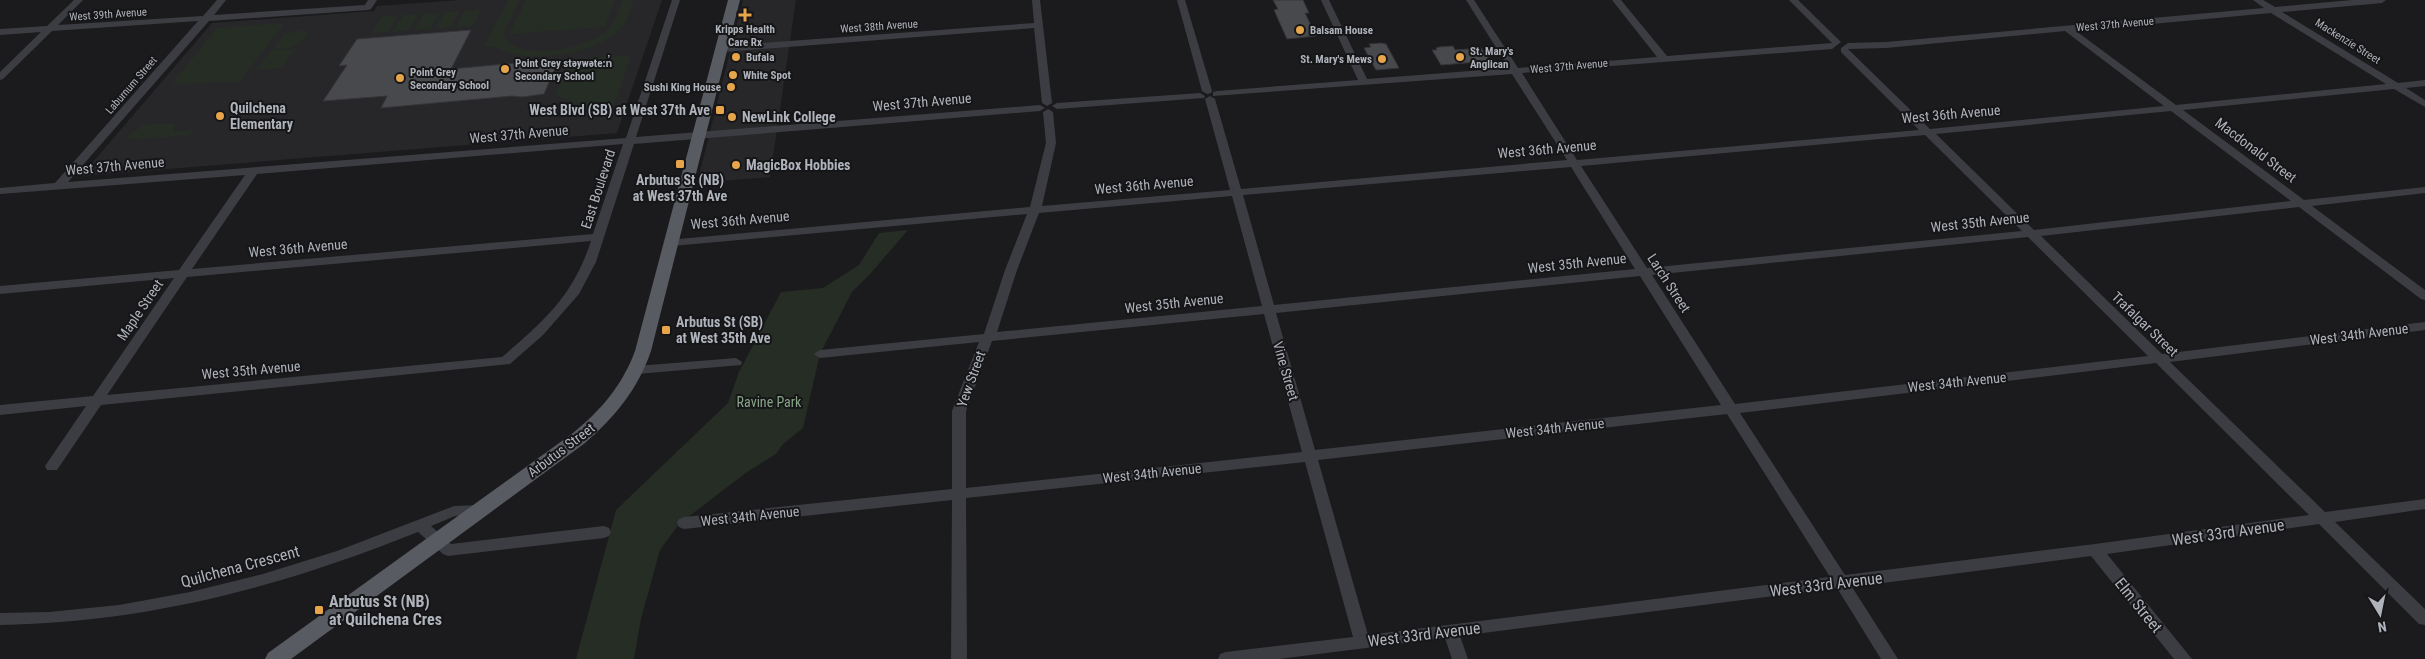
<svg xmlns="http://www.w3.org/2000/svg" width="2425" height="659" font-family="'Roboto Condensed',sans-serif">
	<rect width="100%" height="100%" fill="#1b1b1d"/>
	<g fill="#27272a">
		<path d="M460,0H662L617,133L81,176L212,23L374,11L377,6Z"/>
		<path d="M743,0H796L770,177L697,183Z"/>
	</g>
	<g fill="#252d25">
		<path d="M508,0H520L504,33L507,41C530,61 589,48 609,28C616,21 618,9 622,0H634C631,8 629,18 624,25C605,50 552,59 524,56C509,55 498,45 483,47Z"/>
		<path d="M526,0H615L605,27L509,34Z"/>
		<path d="M481,10L473,26L456,27L465,11Z"/>
		<path d="M460,11L451,27L435,29L444,12Z"/>
		<path d="M440,13L430,29L414,30L424,14Z"/>
		<path d="M419,14L409,30L392,32L403,15Z"/>
		<path d="M398,15L388,32L371,33L382,17Z"/>
		<path d="M281,23L283,25L240,82L172,84L217,28Z"/>
		<path d="M304,30L308,34C300,46 288,51 274,48L284,34Z"/>
		<path d="M295,49L281,68L256,70L271,50Z"/>
		<path d="M631,55L609,121L555,94L572,59Z"/>
		<path d="M152,124H175L173,132L194,130L189,135L134,140L126,137L144,125Z"/>
		<path d="M908,230L871,273L852,292L820,354L803,428L783,444L776,454L747,472L679,524L660,550L641,619L634,659H576L616,510L728,403L739,372L781,292L823,288L859,265L879,233Z"/>
	</g>
	<g fill="#48494d" stroke="#353539">
		<path d="M1273,0H1303L1309,13H1305L1316,36L1287,39L1274,10L1278,9Z"/>
		<path d="M471,30L451,69L538,61H558L544,94L522,97L512,96L381,108L387,96L323,101L347,65L339,66L357,39Z"/>
		<path d="M1381,43L1386,44L1399,68L1376,70L1364,48L1371,47L1369,44Z"/>
		<path d="M1453,46L1455,50L1481,48L1490,61L1441,65L1432,50H1437L1436,48L1439,47Z"/>
	</g>
	<g fill="none" stroke-linecap="round" stroke-linejoin="round">
		<g fill="#3c3d42" fill-rule="evenodd">
			<path d="M74,0H83L58,25L203,16L217,0H226L214,15L365,5L368,0H377L371,9L368,10L209,21L68,182L626,138L672,0H680L636,137L1040,105L1045,108L1040,111L634,144L596,262L579,294L543,335L510,364L101,405L57,470H47L45,466L86,406L0,415V405L93,396L174,278L0,294V286L179,270L245,175L0,194V188L55,183L198,21L52,31L3,79L0,80V72L41,32L0,35V29L47,26ZM623,144L593,234L192,269L257,174ZM591,241C573,296 544,321 502,357L107,395L187,277Z"/>
			<path d="M1032,0H1040L1052,103L1047,106L1042,103L1034,28L722,52L717,49L722,46L1034,23Z"/>
			<path d="M1177,0H1185L1212,91L1211,93L1207,94L1202,91Z"/>
			<path d="M1321,0H1329L1367,79L1509,68L1466,0H1474L1518,68L1657,57L1612,0H1621L1667,56L1832,43L1789,0H1798L1841,42L1832,49L1522,73L1577,160L1919,130L1841,52V48L1848,43L1886,42L2264,8L2253,0H2263L2275,7L2352,0H2386L2382,3L2282,12L2398,83L2425,80V86L2406,88L2425,100V107L2394,89L2183,110L2304,200L2425,187V193L2312,206L2425,290V300L2421,299L2299,207L2041,236L2162,354L2425,322V330L2170,362L2325,512L2425,499V509L2335,522L2425,609V625L2419,624L2319,524L2107,554L2192,659H2174L2091,556L1852,587L1898,659H1881L1837,588L1460,636L1468,659H1452L1445,638L1279,659H1218L1220,654L1226,652L1353,637L1305,462L966,498L967,659H951L952,500L684,529L679,527L677,523L679,519L684,517L952,489V411L979,342L820,358L814,354L820,350L984,334L1005,270L1027,214L672,246L666,242L668,240L1030,207L1046,143L1043,112L1048,109L1053,112L1056,143L1042,206L1230,190L1205,99L1210,96L1215,99L1241,189L1567,160L1512,74L1213,96V92L1217,91L1358,80ZM2271,13L2386,84L2176,105L2076,31ZM2065,31L2164,106L1930,129L1848,49L1886,48ZM2171,111L2291,201L2034,230L1936,134ZM1925,135L2022,231L1647,268L1581,166ZM1571,167L1635,269L1274,305L1243,195ZM1232,196L1262,306L997,332L1017,270L1039,213ZM2028,237L2148,356L1735,404L1652,275ZM1640,276L1721,405L1315,450L1276,313ZM1264,314L1302,452L966,488V411L992,341ZM2156,363L2309,515L2095,544L1845,575L1740,413ZM1727,414L1830,577L1368,635L1318,460Z"/>
			<path d="M1200,93L1205,96L1204,98L1057,109L1052,106L1057,103Z"/>
			<path d="M736,358L742,362L741,365L637,374L631,370L637,366Z"/>
			<path d="M481,505L486,506L488,510L486,514L455,516L431,526L451,544L604,526L609,528L611,532L609,536L604,538L448,556L443,554L418,532C280,587 150,622 0,625V613L49,612L119,605L190,592L263,574L337,551L454,506Z"/>
		</g>
		<path fill="#585b61" fill-rule="evenodd" d="M728,0H740L651,351C638,389 615,417 585,443L291,659H265L268,653L573,433C601,410 622,386 635,351Z"/>
	</g>
	<g fill="#e6a54a" stroke="#161618" stroke-width="2">
		<path d="M742.5 7.5h5v5h5v5h-5v5h-5v-5h-5v-5h5z"/>
		<circle cx="1300" cy="30" r="5"/>
		<circle cx="736" cy="57" r="5"/>
		<circle cx="1460" cy="57" r="5"/>
		<circle cx="1382" cy="59" r="5"/>
		<circle cx="505" cy="69" r="5"/>
		<circle cx="733" cy="75" r="5"/>
		<circle cx="400" cy="78" r="5"/>
		<circle cx="731" cy="87" r="5"/>
		<rect x="715" y="105" width="10" height="10" rx="2.5"/>
		<circle cx="220" cy="116" r="5"/>
		<circle cx="732" cy="117" r="5"/>
		<rect x="675" y="159" width="10" height="10" rx="2.5"/>
		<circle cx="736" cy="165" r="5"/>
		<rect x="661" y="325" width="10" height="10" rx="2.5"/>
		<rect x="314" y="605" width="10" height="10" rx="2.5"/>
	</g>
	<g text-anchor="middle" stroke-width="4" stroke-linejoin="round" paint-order="stroke">
		<g font-size="11" fill="#afb3bb" stroke="#161618">
			<text transform="translate(108 14) rotate(-4)" y="4">West 39th Avenue</text>
			<text transform="translate(2115 24) rotate(-5)" y="4">West 37th Avenue</text>
			<text transform="translate(879 26) rotate(-4)" y="4">West 38th Avenue</text>
			<text transform="translate(2348 41) rotate(32)" y="4">Mackenzie Street</text>
			<text transform="translate(1569 66) rotate(-5)" y="4">West 37th Avenue</text>
			<text transform="translate(131 85) rotate(-49)" y="4">Laburnum Street</text>
		</g>
		<g font-size="11" font-weight="bold" fill="#afb3bb" stroke="#161618" text-anchor="start">
			<text x="745" y="33" text-anchor="middle">Kripps Health<tspan x="745" dy="13">Care Rx</tspan></text>
			<text x="1310" y="34">Balsam House</text>
			<text x="1470" y="55">St. Mary's<tspan x="1470" dy="13">Anglican</tspan></text>
			<text x="746" y="61">Bufala</text>
			<text x="1372" y="63" text-anchor="end">St. Mary's Mews</text>
			<text x="515" y="67">Point Grey stəywəte:n̓<tspan x="515" dy="13">Secondary School</tspan></text>
			<text x="410" y="76">Point Grey<tspan x="410" dy="13">Secondary School</tspan></text>
			<text x="743" y="79">White Spot</text>
			<text x="721" y="91" text-anchor="end">Sushi King House</text>
		</g>
		<g font-size="14" fill="#afb3bb" stroke="#161618">
			<text transform="translate(922 102) rotate(-5)" y="5">West 37th Avenue</text>
			<text transform="translate(1951 114) rotate(-5)" y="5">West 36th Avenue</text>
			<text transform="translate(519 134) rotate(-5)" y="5">West 37th Avenue</text>
			<text transform="translate(1547 149) rotate(-5)" y="5">West 36th Avenue</text>
			<text transform="translate(2256 150) rotate(37)" y="5">Macdonald Street</text>
			<text transform="translate(115 166) rotate(-5)" y="5">West 37th Avenue</text>
			<text transform="translate(1144 185) rotate(-5)" y="5">West 36th Avenue</text>
			<text transform="translate(598 189) rotate(-72)" y="5">East Boulevard</text>
			<text transform="translate(740 220) rotate(-5)" y="5">West 36th Avenue</text>
			<text transform="translate(1980 222) rotate(-6)" y="5">West 35th Avenue</text>
			<text transform="translate(298 248) rotate(-5)" y="5">West 36th Avenue</text>
			<text transform="translate(1577 263) rotate(-6)" y="5">West 35th Avenue</text>
			<text transform="translate(1669 283) rotate(57)" y="5">Larch Street</text>
			<text transform="translate(1174 303) rotate(-6)" y="5">West 35th Avenue</text>
			<text transform="translate(140 310) rotate(-56)" y="5">Maple Street</text>
			<text transform="translate(2145 324) rotate(44)" y="5">Trafalgar Street</text>
			<text transform="translate(2359 334) rotate(-7)" y="5">West 34th Avenue</text>
			<text transform="translate(251 370) rotate(-5)" y="5">West 35th Avenue</text>
			<text transform="translate(1286 371) rotate(74)" y="5">Vine Street</text>
			<text transform="translate(971 379) rotate(-70)" y="5">Yew Street</text>
			<text transform="translate(1957 382) rotate(-6)" y="5">West 34th Avenue</text>
			<text transform="translate(1555 428) rotate(-6)" y="5">West 34th Avenue</text>
			<text transform="translate(561 450) rotate(-37)" y="5">Arbutus Street</text>
			<text transform="translate(1152 473) rotate(-6)" y="5">West 34th Avenue</text>
			<text transform="translate(750 516) rotate(-6)" y="5">West 34th Avenue</text>
		</g>
		<g font-size="14" font-weight="bold" fill="#afb3bb" stroke="#161618" text-anchor="start">
			<text x="230" y="113">Quilchena<tspan x="230" dy="16">Elementary</tspan></text>
			<text x="710" y="115" text-anchor="end">West Blvd (SB) at West 37th Ave</text>
			<text x="742" y="122">NewLink College</text>
			<text x="746" y="170">MagicBox Hobbies</text>
			<text x="680" y="185" text-anchor="middle">Arbutus St (NB)<tspan x="680" dy="16">at West 37th Ave</tspan></text>
			<text x="676" y="327">Arbutus St (SB)<tspan x="676" dy="16">at West 35th Ave</tspan></text>
		</g>
		<g font-size="14" fill="#88a587" stroke="#161618">
			<text x="769" y="407">Ravine Park</text>
		</g>
		<g font-size="16" fill="#afb3bb" stroke="#161618">
			<text transform="translate(2228 532) rotate(-8)" y="6">West 33rd Avenue</text>
			<text transform="translate(240 566) rotate(-15)" y="6">Quilchena Crescent</text>
			<text transform="translate(1826 584) rotate(-7)" y="6">West 33rd Avenue</text>
			<text transform="translate(2139 605) rotate(51)" y="6">Elm Street</text>
			<text transform="translate(1424 634) rotate(-7)" y="6">West 33rd Avenue</text>
		</g>
		<g font-size="16" font-weight="bold" fill="#afb3bb" stroke="#161618" text-anchor="start">
			<text x="329" y="607">Arbutus St (NB)<tspan x="329" dy="18">at Quilchena Cres</tspan></text>
		</g>
	</g>
	<g transform="translate(2380 614) rotate(170)" stroke="#161618" stroke-width="4" paint-order="stroke">
	<path d="M0-4L9 19L0 12L-9 19Z" fill="#afb3bb"/>
	<text y="-8" font-size="14" font-weight="bold" text-anchor="middle" fill="#afb3bb">N</text>
	</g>
</svg>
